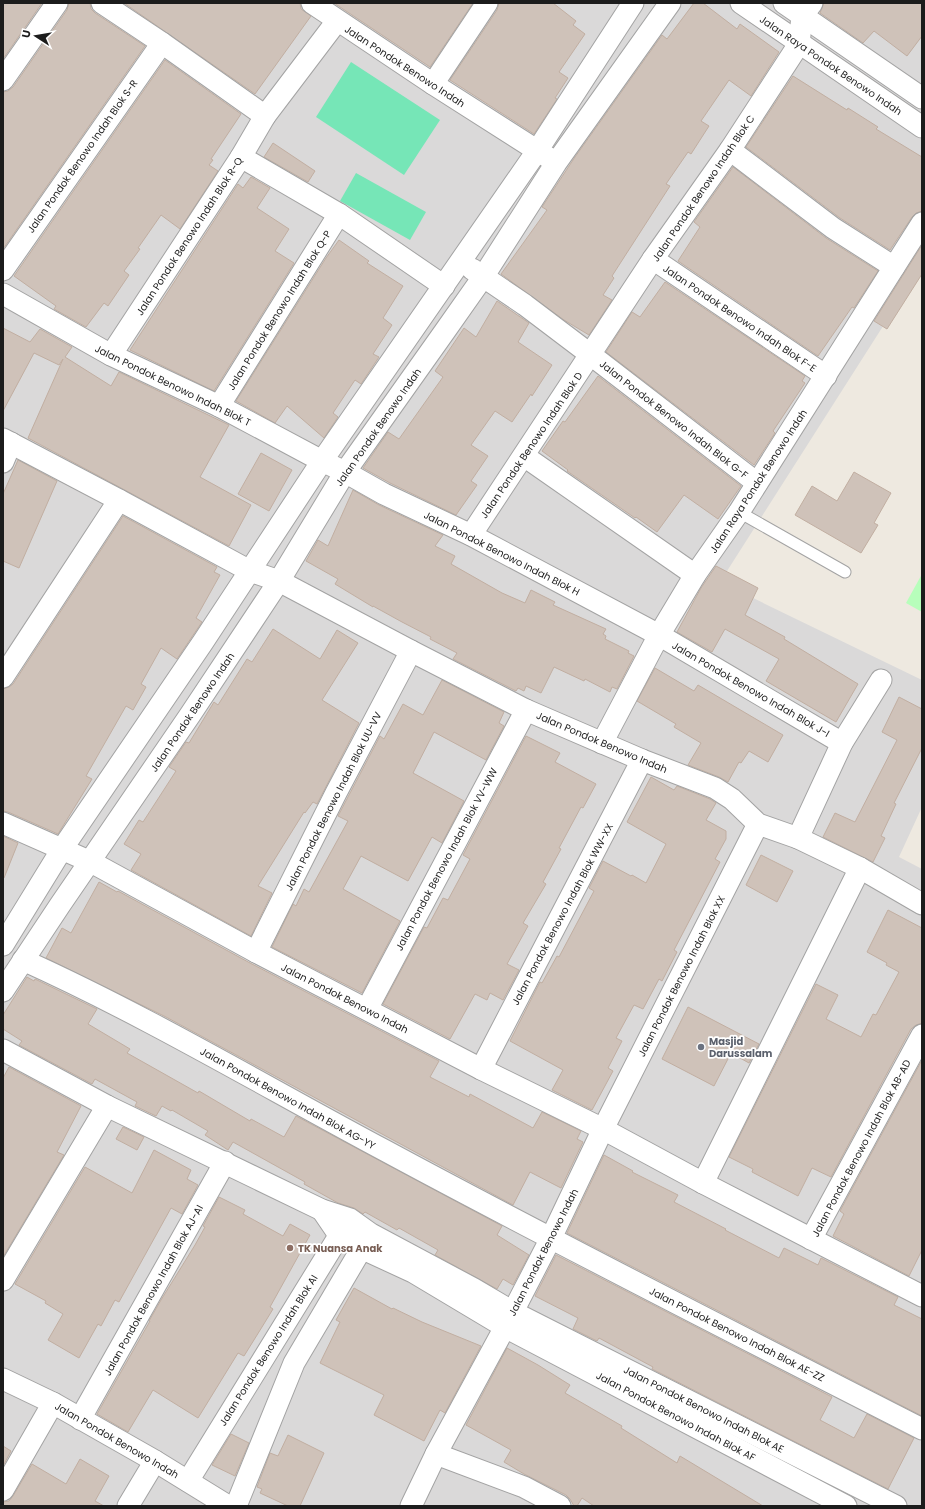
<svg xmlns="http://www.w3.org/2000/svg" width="925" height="1509" font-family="Poppins,sans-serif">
	<rect width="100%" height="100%" fill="#eee9e0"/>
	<path fill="#dad9d9" d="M3,3H922V265L720,582L922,680V807L899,857L922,869V1506H3Z"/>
	<path fill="#b7febb" d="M922,574V612L906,603Z"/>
	<g fill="#76e6b7">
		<path d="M351,62L440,120L404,175L316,117Z"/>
		<path d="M356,173L426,212L410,240L340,201Z"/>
	</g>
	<g fill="#cfc2b9" stroke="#c1aea1">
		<path d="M3,3H42L3,59Z"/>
		<path d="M69,3H90L91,9L95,13L145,46L3,249V92L8,91L13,87L67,10Z"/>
		<path d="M124,3H300L301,9L311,16L255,94Z"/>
		<path d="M334,3H473L430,67Z"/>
		<path d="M499,3H553L576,21L573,25L585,34L559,72L568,78L555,98L557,99L534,134L450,80L497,10Z"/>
		<path d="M694,3H703L737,29L740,24L779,52L751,96L729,80L701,121L709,126L691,154L688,152L666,184L670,186L612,276L614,278L603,295L612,300L589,335L564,320L501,274L547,210L542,207L575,157L662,35L667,39Z"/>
		<path d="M824,3H922V36L907,56L874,31L863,43L820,13Z"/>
		<path d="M165,60L241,114L211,159L213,160L209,165L218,171L180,229L161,215L138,248L140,249L124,271L129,275L108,306L104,303L86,327L54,309L56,306L14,276Z"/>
		<path d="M793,76L847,110L848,108L878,127L876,129L922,157V211L916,213L912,217L890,250L840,218L746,147Z"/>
		<path d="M273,143L315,171L308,182L264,157Z"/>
		<path d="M733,167L826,238L878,271L854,308L852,307L818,356L678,261L700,227L694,222Z"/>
		<path d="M251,177L270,188L257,208L289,229L275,251L294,263L214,391L130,350L238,184L243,188Z"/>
		<path d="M339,240L369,261L367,263L403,286L383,318L392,325L373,354L379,357L361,384L355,380L333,413L338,417L324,438L287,406L275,423L236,401L326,258Z"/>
		<path d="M922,245V274L887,329L874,321Z"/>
		<path d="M665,282L805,376L802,381L805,383L773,431L775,433L754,465L606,352L632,312L640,317Z"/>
		<path d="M497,301L529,323L518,342L552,365L532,396L531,394L512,422L495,411L471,445L488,456L471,481L477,485L456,515L390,483L363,468L388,432L399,439L443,377L435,371L464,328L476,337Z"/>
		<path d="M3,328L30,342L40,329L72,347L65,357L111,386L119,372L229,425L200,477L251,505L229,546L28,438L63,359L59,365L34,353L3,411Z"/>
		<path d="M598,376L741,486L718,519L684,495L657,532L636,517L635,518L567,471L568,470L542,451L563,421L565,422Z"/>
		<path d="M261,453L292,470L269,511L238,494Z"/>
		<path d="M18,460L57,481L19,568L3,561V494Z"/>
		<path d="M854,472L891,493L874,523L878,525L861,553L795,515L812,486L837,501Z"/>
		<path d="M353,490L379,505L443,535L435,546L455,556L451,564L502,593L525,603L531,590L555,602L553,605L606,629L603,634L606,636L605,639L629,651L628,653L634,656L617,689L612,687L610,692L585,679L584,681L554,667L541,693L526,686L524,691L518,688L516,691L453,659L457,653L430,639L431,637L402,622L373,606V607L335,584L338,579L306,561L318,540L328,546Z"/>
		<path d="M123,516L217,567L214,572L220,575L196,618L202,622L177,659L161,648L141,684L146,687L133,710L126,706L86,776L92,779L58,834L8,812L3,811V689L9,687L13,684Z"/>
		<path d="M716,566L758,588L745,615L785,637L784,639L858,684L836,722L766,681L779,659L725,629L712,652L677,632L701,588Z"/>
		<path d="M273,629L320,659L337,630L358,643L322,700L359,723L317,804L313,802L305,813L304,812L258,886L272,893L251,936L131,870L141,854L124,844L139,820L143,822L176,771L169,767L186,742L189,743L214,702L218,705L247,659L252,662Z"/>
		<path d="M655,668L694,691L698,685L783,735L768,762L749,751L741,763L739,762L728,782L719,777L688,765L701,743L674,727L676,724L637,701Z"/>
		<path d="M442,680L504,712L499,723L504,726L486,760L434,732L413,773L464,801L442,843L432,837L408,881L361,856L343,889L400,921L362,993L272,947L293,904L296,906L304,889L309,892L348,821L338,816L380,736L384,739L403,704L423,715Z"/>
		<path d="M899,697L922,709V748L894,803L896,804L881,836L885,838L873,862L823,837L835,813L855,822L897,740L882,732Z"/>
		<path d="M526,736L560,753L555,762L596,784L583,808L581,807L559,848L561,849L543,882L546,884L523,923L528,926L507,964L519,970L503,1000L490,993L487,1000L475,994L450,1039L383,1004L424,927L427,928L443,898L448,900L470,859L463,855Z"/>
		<path d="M651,777L674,790L677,786L710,799L716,803L706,820L726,831V839L715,859L720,862L674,950L677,952L662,981L659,979L643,1009L634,1005L616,1038L622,1041L608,1068L613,1071L592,1110L552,1090L563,1070L510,1041L540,982L542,983L557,956L559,957L594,891L589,888L603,861L631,876L632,875L646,883L666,844L627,822Z"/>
		<path d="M3,836L18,843L4,878H3Z"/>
		<path d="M761,855L793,871L777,902L746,885Z"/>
		<path d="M99,882L117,892L118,891L250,963L439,1061L430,1077L469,1097L470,1094L533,1128L542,1112L581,1131L577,1139L583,1142L561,1188L530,1172L513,1205L166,1017L46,958L62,928L71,933Z"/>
		<path d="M888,910L922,928V1023L916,1025L911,1029L831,1177L812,1168L798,1196L752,1172L753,1169L729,1157L816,984L838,995L826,1019L861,1037L873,1014L876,1015L899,972L886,965L887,963L867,952Z"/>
		<path d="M27,977L34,981L35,979L97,1009L88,1024L130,1049L127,1053L198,1093L199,1091L250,1121L251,1119L284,1137L296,1116L502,1226L497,1235L529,1255L513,1285L503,1279L497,1289L435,1255L438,1250L399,1228L397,1230L365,1212L363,1214L354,1208L338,1203L304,1184L305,1182L233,1142L228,1150L205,1135L208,1131L172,1110L171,1111L162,1106L156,1116L135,1106L137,1102L95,1079L92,1084L19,1045L22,1041L3,1029V1015Z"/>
		<path d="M688,1007L759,1044L749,1063L731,1053L714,1086L662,1059Z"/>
		<path d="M922,1060V1250L909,1276L833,1236L844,1214L840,1211Z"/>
		<path d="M9,1067L81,1106L57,1152L64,1155L3,1257V1078Z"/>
		<path d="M123,1127L144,1137L137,1150L116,1139Z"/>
		<path d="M154,1150L191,1170L187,1179L198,1185L182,1214L171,1208L119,1302L115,1300L101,1326L98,1324L79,1358L48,1340L63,1314L45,1303L46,1301L15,1284L85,1167L132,1193Z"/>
		<path d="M604,1155L633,1171L632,1172L678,1195L674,1202L726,1229L725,1230L779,1258L784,1248L818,1265L821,1258L898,1297L894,1305L922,1319V1416L567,1233Z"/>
		<path d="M219,1197L245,1210L243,1214L283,1236L290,1224L310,1235L270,1307L273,1309L262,1327L244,1356L238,1353L198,1418L153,1390L128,1432L97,1414L150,1321H149L161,1300L195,1245L205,1227L203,1226Z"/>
		<path d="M556,1255L832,1397L820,1420L854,1438L867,1414L914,1438L888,1489L652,1369L653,1367L599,1338L597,1341L573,1329L578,1318L535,1296Z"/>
		<path d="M354,1288L392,1309L393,1308L422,1322L481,1346L445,1413L440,1410L424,1441L374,1415L384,1395L320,1363L340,1322L336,1320Z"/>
		<path d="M507,1348L538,1365L570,1385L565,1393L622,1426L621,1428L677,1463L680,1456L763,1506H594L582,1498L577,1506H574L570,1499L566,1495L524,1474L504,1462L511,1450L466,1425Z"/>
		<path d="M231,1434L249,1443L235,1476L212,1465Z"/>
		<path d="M288,1435L324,1453L300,1506H288L260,1493L262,1489L257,1487L270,1453L278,1456Z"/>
		<path d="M3,1446L11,1451L3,1466Z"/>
		<path d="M80,1459L109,1476L95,1501L104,1506H3V1502L9,1501L13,1496L32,1464L66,1484Z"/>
	</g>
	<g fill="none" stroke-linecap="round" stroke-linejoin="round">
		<defs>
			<path id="lane" d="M739,512L845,572"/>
			<g id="street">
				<path d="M102,3L162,43L265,116"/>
				<path d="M312,3L433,84L549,158"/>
				<path d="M741,3L922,127"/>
				<path d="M784,3L922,98"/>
				<path d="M3,80L57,3"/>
				<path d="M433,84L487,3"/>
				<path d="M730,150L833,228L894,267"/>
				<path d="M241,157L339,214L444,286"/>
				<path d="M653,259L826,376"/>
				<path d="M472,269L525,305L591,355L757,483"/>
				<path d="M3,270L162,43"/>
				<path d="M3,294L111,355L219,406L322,461L345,472L384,494L471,535L659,635L842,743"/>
				<path d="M111,355L241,157L265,116L337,21"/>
				<path d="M219,406L339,214"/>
				<path d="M3,439L119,500L250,571L279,581L411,651L526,710L642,760L715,788L732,799L758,824L798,838L860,868L922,904"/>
				<path d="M524,456L695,575"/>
				<path d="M3,462L11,443"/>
				<path d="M471,535L653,259L730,150L799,44L802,16L812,3"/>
				<path d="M3,677L119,500"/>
				<path d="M602,743L659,635L695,575L739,512L922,223"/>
				<path d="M3,823L91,862L256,952L481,1069L603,1129L703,1183L922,1296"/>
				<path d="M798,838L842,743L881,680"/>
				<path d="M3,945L62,849L203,642L322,461L537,151L633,3"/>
				<path d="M256,952L336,793L411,651"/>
				<path d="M23,960C147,1016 264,1086 384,1150C562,1246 742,1337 922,1429"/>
				<path d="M3,991L60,905L190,715L279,581L345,472L445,331L483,277L556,163L670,3"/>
				<path d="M367,1009L526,710"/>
				<path d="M3,1050L107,1106L322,1210L350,1219L371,1234L474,1289L513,1312L896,1506"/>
				<path d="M481,1069L642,760"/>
				<path d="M703,1183L860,868"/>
				<path d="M322,1210L339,1235L361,1248L413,1272L505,1327L846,1506"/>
				<path d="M811,1239L922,1035"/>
				<path d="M3,1280L107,1106"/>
				<path d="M3,1379L53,1403L155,1461L228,1506"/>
				<path d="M80,1419L225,1162"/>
				<path d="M436,1454L524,1487L560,1506"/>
				<path d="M188,1481L347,1223"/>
				<path d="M3,1490L53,1403"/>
				<path d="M128,1506L155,1461"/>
				<path d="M236,1506L294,1363L369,1236"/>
				<path d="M411,1506L436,1454L505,1327L551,1238L603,1129L758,824"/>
			</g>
		</defs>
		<use href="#lane" stroke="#a3a3a3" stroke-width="13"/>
		<use href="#street" stroke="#a3a3a3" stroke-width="23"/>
		<use href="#lane" stroke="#fff" stroke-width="11"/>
		<use href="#street" stroke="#fff" stroke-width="21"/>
	</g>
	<circle fill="#6b7280" stroke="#fff" stroke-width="1.5" cx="701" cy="1047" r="4"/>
	<circle fill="#8d6e63" stroke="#fff" stroke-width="1.5" cx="290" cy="1248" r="4"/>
	<g text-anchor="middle" stroke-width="3.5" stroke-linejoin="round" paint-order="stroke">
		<g font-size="10" fill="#1c1c1c" stroke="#fff">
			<text transform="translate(831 65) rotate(34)" y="4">Jalan Raya Pondok Benowo Indah</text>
			<text transform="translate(405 66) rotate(33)" y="4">Jalan Pondok Benowo Indah</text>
			<text transform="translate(82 156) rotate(-55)" y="4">Jalan Pondok Benowo Indah Blok S-R</text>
			<text transform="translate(703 188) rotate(-56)" y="4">Jalan Pondok Benowo Indah Blok C</text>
			<text transform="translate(189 236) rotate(-57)" y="4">Jalan Pondok Benowo Indah Blok R-Q</text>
			<text transform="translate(279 310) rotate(-58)" y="4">Jalan Pondok Benowo Indah Blok Q-P</text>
			<text transform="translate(740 318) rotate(34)" y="4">Jalan Pondok Benowo Indah Blok F-E</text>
			<text transform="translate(173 385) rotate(26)" y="4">Jalan Pondok Benowo Indah Blok T</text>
			<text transform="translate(674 419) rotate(38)" y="4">Jalan Pondok Benowo Indah Blok G-F</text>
			<text transform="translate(378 427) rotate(-55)" y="4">Jalan Pondok Benowo Indah</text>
			<text transform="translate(531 445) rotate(-56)" y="4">Jalan Pondok Benowo Indah Blok D</text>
			<text transform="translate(758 481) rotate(-57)" y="4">Jalan Raya Pondok Benowo Indah</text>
			<text transform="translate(502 553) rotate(27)" y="4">Jalan Pondok Benowo Indah Blok H</text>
			<text transform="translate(751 689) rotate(30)" y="4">Jalan Pondok Benowo Indah Blok J-I</text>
			<text transform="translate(192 712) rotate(-56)" y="4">Jalan Pondok Benowo Indah</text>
			<text transform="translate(602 742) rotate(23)" y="4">Jalan Pondok Benowo Indah</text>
			<text transform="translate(333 801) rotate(-63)" y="4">Jalan Pondok Benowo Indah Blok UU-VV</text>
			<text transform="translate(446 859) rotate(-62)" y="4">Jalan Pondok Benowo Indah Blok VV-WW</text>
			<text transform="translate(562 914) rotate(-62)" y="4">Jalan Pondok Benowo Indah Blok WW-XX</text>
			<text transform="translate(681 976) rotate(-63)" y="4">Jalan Pondok Benowo Indah Blok XX</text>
			<text transform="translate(345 998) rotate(27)" y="4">Jalan Pondok Benowo Indah</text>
			<text transform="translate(288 1098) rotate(29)" y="4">Jalan Pondok Benowo Indah Blok AG-YY</text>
			<text transform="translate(861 1148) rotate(-62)" y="4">Jalan Pondok Benowo Indah Blok AB-AD</text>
			<text transform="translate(543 1252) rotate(-63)" y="4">Jalan Pondok Benowo Indah</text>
			<text transform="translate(153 1290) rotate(-61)" y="4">Jalan Pondok Benowo Indah Blok AJ-AI</text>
			<text transform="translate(737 1334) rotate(27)" y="4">Jalan Pondok Benowo Indah Blok AE-ZZ</text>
			<text transform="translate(268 1350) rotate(-58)" y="4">Jalan Pondok Benowo Indah Blok AI</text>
			<text transform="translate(704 1409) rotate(27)" y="4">Jalan Pondok Benowo Indah Blok AE</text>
			<text transform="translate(676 1416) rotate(28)" y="4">Jalan Pondok Benowo Indah Blok AF</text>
			<text transform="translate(117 1440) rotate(30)" y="4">Jalan Pondok Benowo Indah</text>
		</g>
		<g font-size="10" font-weight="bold" fill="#5b616d" stroke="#fff" text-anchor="start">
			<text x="709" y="1045">Masjid<tspan x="709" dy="12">Darussalam</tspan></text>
		</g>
		<g font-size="10" font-weight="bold" fill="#785e54" stroke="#fff" text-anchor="start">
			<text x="298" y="1252">TK Nuansa Anak</text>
		</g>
	</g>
	<rect width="925" height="1509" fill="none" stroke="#1c1c1c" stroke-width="8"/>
	<g transform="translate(36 36) rotate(282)" stroke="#ffffff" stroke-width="3" paint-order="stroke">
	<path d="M0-3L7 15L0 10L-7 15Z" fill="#1c1c1c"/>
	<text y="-6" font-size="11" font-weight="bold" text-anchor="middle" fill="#1c1c1c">U</text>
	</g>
</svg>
